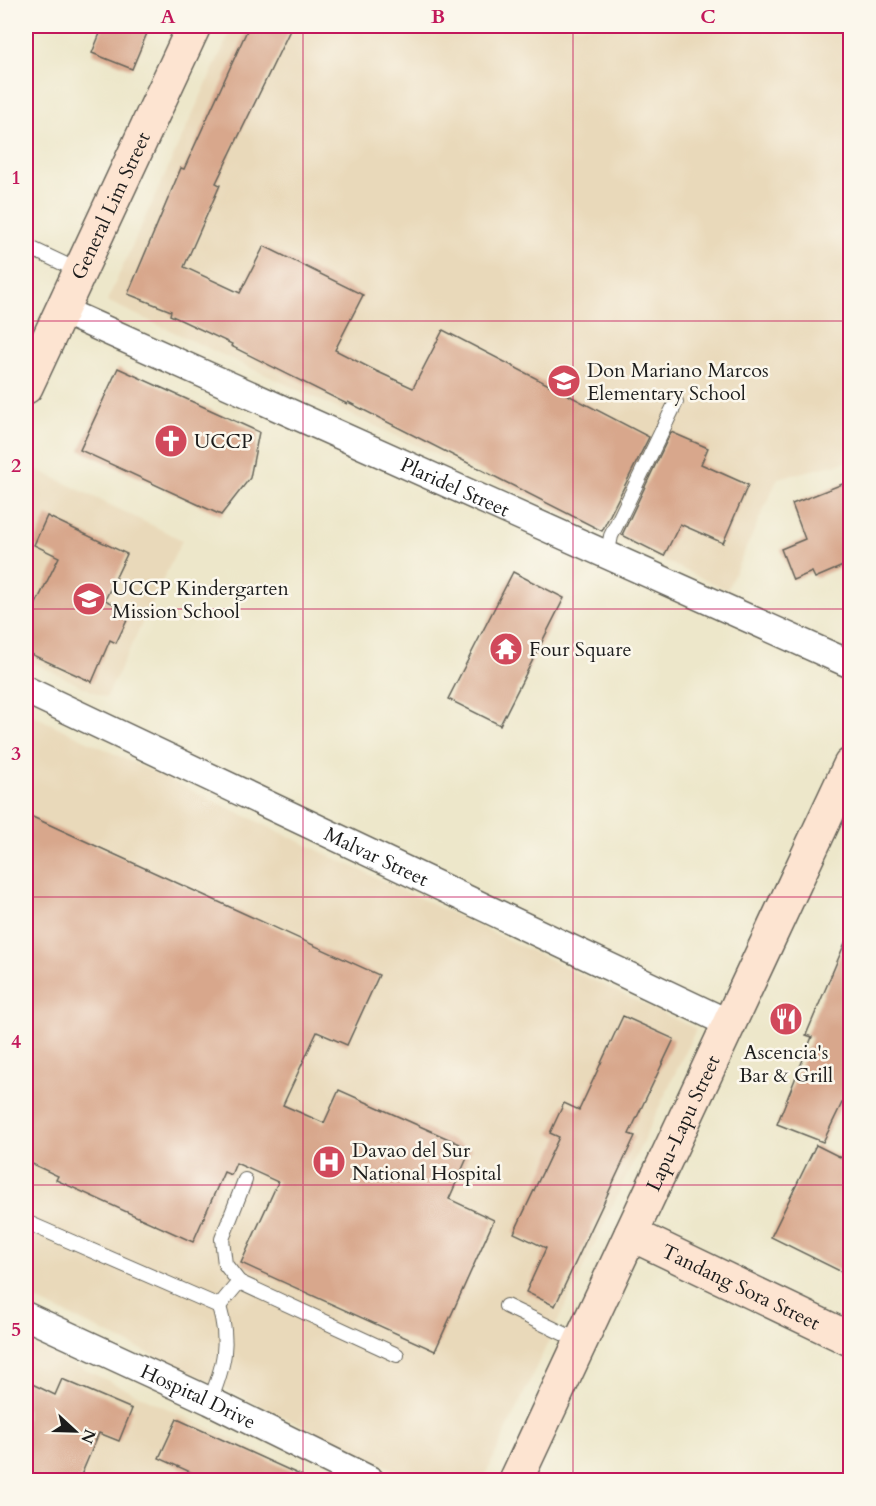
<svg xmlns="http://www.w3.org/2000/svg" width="876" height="1506" font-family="Cardo,serif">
	<rect width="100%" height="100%" fill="#fbf7ec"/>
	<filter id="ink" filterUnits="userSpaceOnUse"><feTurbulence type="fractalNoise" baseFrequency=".0167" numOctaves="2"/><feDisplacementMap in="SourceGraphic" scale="12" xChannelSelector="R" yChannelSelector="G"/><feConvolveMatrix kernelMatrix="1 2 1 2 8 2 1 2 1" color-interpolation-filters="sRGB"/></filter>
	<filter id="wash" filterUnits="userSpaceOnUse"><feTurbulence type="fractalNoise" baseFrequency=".008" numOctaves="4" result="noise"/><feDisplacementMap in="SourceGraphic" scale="24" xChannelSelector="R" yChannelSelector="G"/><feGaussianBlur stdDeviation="1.35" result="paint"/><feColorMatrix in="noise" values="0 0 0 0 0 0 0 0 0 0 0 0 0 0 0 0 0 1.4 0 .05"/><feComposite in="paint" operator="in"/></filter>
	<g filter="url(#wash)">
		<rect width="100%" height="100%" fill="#ede7ca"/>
		<g fill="#e9d9ba">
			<path d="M233,26H850V461L778,478L727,590L107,301Z"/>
			<path d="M26,464L182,540L106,698L26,659Z"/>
			<path d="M26,712L696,1029L483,1480H417L26,1295Z"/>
			<path d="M26,1342L319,1480H26Z"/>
		</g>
		<g id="blocks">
			<g fill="#d8a78c">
				<path d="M103,26H150L132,69L92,53Z"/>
				<path d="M249,26H292L216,183L220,185L184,267L240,293L264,246L363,295L335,350L376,371L413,388L443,330L649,437L602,531L348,402L347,404L231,346L232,344L170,315L171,311L128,294L181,168L184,169Z"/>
				<path d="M118,368L259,432L250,478L221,515L80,450Z"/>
				<path d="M671,432L708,448L701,464L748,485L723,543L680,524L664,556L622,535Z"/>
				<path d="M850,481V563L815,578L812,572L793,580L781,549L805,539L792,504Z"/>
				<path d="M47,516L127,554L105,600L131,612L116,643L110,640L92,682L26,652V624L59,557L34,545Z"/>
				<path d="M513,572L564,598L500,725L448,699Z"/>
				<path d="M26,814L379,975L347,1045L317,1032L283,1105L324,1123L339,1090L471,1149L449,1199L494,1220L435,1351L241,1263L278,1182L236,1163L231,1175L224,1172L193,1242L56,1180L58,1176L26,1161Z"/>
				<path d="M850,931V1106L842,1103L823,1142L777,1124L812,1037L806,1035Z"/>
				<path d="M623,1016L674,1039L629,1134L635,1136L555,1306L526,1292L546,1248L514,1233L559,1137L550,1133L564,1103L579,1110Z"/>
				<path d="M816,1145L850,1162V1276L771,1237Z"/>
				<path d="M62,1379L132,1409L119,1441L99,1433L79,1480H26V1381L55,1395Z"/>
				<path d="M177,1419L311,1480H208L159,1458Z"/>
			</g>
		</g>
	</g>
	<g filter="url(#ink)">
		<use href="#blocks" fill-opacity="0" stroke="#656359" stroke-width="1.5"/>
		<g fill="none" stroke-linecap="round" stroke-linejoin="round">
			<defs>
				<g id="lane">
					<path d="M26,246L79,271"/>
					<path d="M607,556L611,536L676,402"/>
					<path d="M245,1180L222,1239L225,1264L239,1282L397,1355"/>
					<path d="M26,1222L219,1306"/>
					<path d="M219,1306L239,1282"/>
					<path d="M506,1306L581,1342"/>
					<path d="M210,1401C224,1366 230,1343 219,1306"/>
				</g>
				<g id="street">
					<path id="s1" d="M61,310L850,664"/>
					<path id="s2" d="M26,690L730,1024"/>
					<path id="s3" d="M26,1316L210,1401L370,1480"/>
				</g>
				<g id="secondary">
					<path id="s4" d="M26,387L194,26"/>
					<path id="s5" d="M631,1234L850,1339"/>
					<path id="s6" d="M516,1480L850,765"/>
				</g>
			</defs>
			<use href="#lane" stroke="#656359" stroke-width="16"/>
			<use href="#street" stroke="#656359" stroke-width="30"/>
			<use href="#secondary" stroke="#656359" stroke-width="36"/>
			<use href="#lane" stroke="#fff" stroke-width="14"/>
			<use href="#street" stroke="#fff" stroke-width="27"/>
			<use href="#secondary" stroke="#fde4d1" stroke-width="33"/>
		</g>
	</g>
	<path fill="none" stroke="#c2185b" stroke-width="1.5" stroke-opacity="0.55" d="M303,26V1480M573,26V1480M26,321H850M26,609H850M26,897H850M26,1185H850"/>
	<defs>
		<symbol id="school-disc" viewBox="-11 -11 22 22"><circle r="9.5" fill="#d1495b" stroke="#fbf7ec"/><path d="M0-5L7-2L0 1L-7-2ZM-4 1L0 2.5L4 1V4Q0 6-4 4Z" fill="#fff"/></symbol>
		<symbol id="church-disc" viewBox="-11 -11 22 22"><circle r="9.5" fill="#d1495b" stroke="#fbf7ec"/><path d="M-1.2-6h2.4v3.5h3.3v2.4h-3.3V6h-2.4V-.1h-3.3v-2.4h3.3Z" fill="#fff"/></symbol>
		<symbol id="temple-disc" viewBox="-11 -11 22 22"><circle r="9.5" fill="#d1495b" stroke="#fbf7ec"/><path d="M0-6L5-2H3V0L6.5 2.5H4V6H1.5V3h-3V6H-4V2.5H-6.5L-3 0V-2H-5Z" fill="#fff"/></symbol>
		<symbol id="restaurant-disc" viewBox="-11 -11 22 22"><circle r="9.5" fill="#d1495b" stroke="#fbf7ec"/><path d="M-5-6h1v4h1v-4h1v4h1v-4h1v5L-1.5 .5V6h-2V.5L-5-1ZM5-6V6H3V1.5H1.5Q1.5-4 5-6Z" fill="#fff"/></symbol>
		<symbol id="hospital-disc" viewBox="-11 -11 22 22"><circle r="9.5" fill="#d1495b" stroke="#fbf7ec"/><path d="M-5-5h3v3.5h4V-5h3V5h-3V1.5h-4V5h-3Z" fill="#fff"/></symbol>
	</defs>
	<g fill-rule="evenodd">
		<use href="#school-disc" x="545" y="362" width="38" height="38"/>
		<use href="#church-disc" x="152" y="422" width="38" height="38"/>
		<use href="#school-disc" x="70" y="580" width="38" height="38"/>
		<use href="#temple-disc" x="487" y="630" width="38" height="38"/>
		<use href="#restaurant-disc" x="767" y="1000" width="38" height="38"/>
		<use href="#hospital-disc" x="310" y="1143" width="38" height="38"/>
	</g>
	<g text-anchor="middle" stroke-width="5" stroke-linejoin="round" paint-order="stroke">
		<g font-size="20" fill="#1c1c1c" stroke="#fbf7ec">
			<text dy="7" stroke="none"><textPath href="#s4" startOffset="200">General Lim Street</textPath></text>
			<text dy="7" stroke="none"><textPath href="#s1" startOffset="432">Plaridel Street</textPath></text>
			<text dy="7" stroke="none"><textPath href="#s2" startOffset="388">Malvar Street</textPath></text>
			<text dy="7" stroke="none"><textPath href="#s6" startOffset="394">Lapu-Lapu Street</textPath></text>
			<text dy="7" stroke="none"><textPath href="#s5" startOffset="122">Tandang Sora Street</textPath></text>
			<text dy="7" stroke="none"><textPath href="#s3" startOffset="190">Hospital Drive</textPath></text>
		</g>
		<g font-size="20" fill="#1c1c1c" stroke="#fbf7ec" text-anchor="start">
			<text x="587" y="377">Don Mariano Marcos<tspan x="587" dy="23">Elementary School</tspan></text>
			<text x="194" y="448">UCCP</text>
			<text x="112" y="595">UCCP Kindergarten<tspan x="112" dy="23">Mission School</tspan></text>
			<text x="529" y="656">Four Square</text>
			<text x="786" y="1059" text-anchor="middle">Ascencia's<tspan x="786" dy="23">Bar &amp; Grill</tspan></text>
			<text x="352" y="1157">Davao del Sur<tspan x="352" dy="23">National Hospital</tspan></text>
		</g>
	</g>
	<rect width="876" height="1506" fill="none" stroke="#fbf7ec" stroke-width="66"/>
	<g transform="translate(75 1431) rotate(112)" stroke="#fbf7ec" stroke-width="4.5" paint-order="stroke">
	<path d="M0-4.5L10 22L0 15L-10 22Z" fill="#1c1c1c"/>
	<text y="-9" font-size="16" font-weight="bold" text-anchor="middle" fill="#1c1c1c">N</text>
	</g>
	<rect x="33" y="33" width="810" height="1440" fill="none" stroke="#c2185b" stroke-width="2"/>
	<g font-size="20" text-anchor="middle" font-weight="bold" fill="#c2185b">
		<text x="168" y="23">A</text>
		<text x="438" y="23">B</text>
		<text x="708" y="23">C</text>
		<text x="16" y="184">1</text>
		<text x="16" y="472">2</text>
		<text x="16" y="760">3</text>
		<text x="16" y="1048">4</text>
		<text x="16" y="1336">5</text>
	</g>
</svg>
